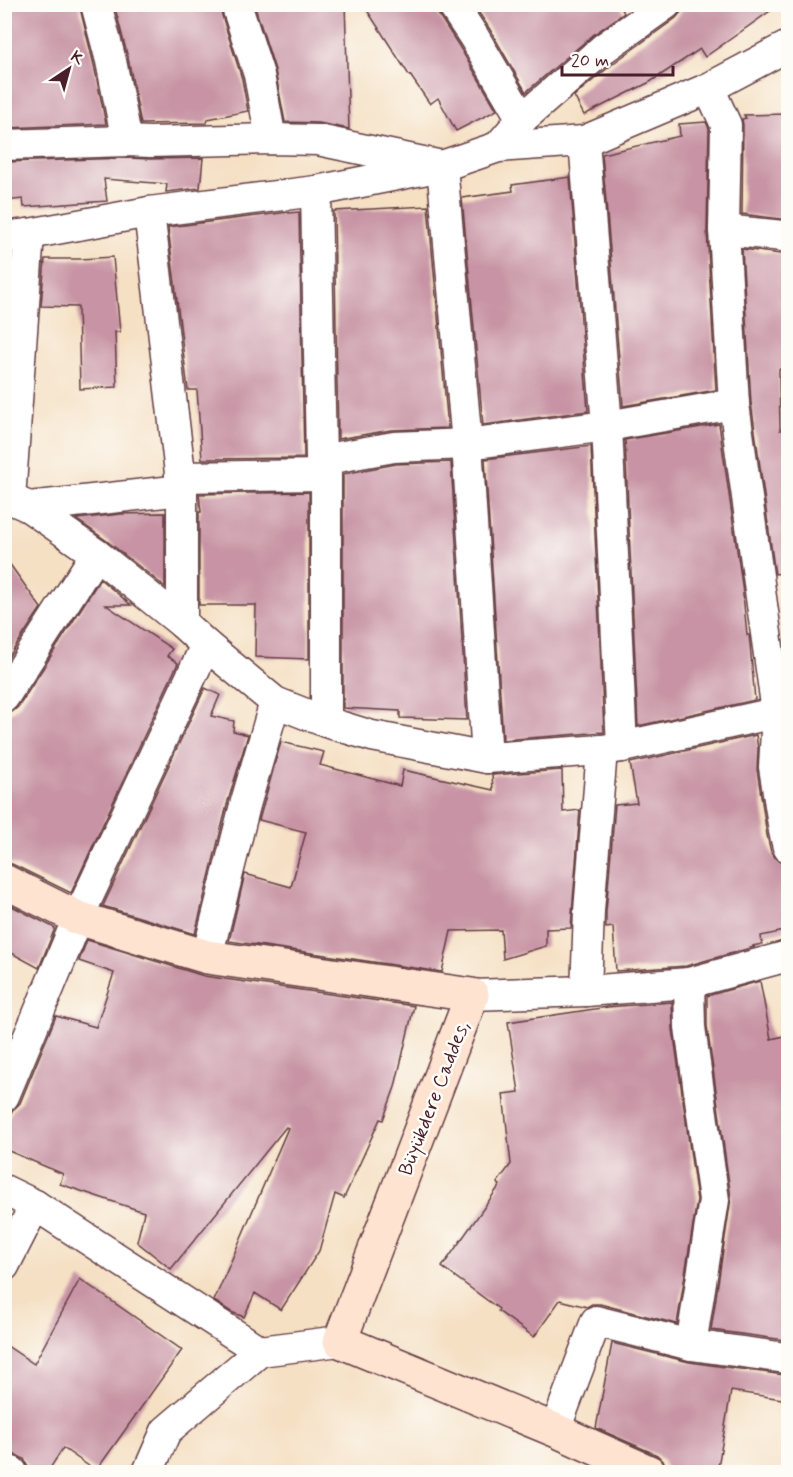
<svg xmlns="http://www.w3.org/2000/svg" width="793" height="1477" font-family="Mynerve,sans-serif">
	<rect width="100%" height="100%" fill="#fdfcf7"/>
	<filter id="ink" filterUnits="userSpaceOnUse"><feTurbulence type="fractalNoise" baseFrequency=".0167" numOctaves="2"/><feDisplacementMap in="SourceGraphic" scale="12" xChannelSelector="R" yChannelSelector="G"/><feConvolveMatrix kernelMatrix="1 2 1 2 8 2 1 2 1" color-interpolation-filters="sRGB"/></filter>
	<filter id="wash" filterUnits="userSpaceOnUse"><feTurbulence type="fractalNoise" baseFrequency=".008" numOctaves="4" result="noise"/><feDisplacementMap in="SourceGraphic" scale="24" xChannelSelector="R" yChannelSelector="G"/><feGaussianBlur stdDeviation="1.35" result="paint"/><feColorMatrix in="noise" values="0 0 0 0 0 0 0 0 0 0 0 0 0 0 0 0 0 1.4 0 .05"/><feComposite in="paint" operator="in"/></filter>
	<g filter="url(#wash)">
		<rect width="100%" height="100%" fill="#f5e0c4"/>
		<g id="blocks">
			<g fill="#c894a5">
				<path d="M4,4H79L94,65L106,124L4,128Z"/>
				<path d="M114,4H219L220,9L242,79L248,111L208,119L207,123L141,124L128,58Z"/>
				<path d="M254,4H345L349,129L319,123L285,122L275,70Z"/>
				<path d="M363,4H435L438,14L459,46L497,110L456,131L438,98L430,104L410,75H409Z"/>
				<path d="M473,4H619L624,13L593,35L526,92L489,28Z"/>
				<path d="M692,4H780L705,57L700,49L650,82L584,115L574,96L615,62L676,18L681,12Z"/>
				<path d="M789,114V220L742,214L743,125L742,119L746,118L744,115Z"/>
				<path d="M706,122L709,129L707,231L716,390L623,406L602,154L680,136L679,124Z"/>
				<path d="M127,158L150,159L203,158L200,188L166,192L167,184L104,179L107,201L24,207L23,199L4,201V162Z"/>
				<path d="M570,177L588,411L483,425L462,198L513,191L512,185Z"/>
				<path d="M428,206L448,428L391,430L338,439L334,211Z"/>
				<path d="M289,212V213L299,212L304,458L202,459L197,390H188L168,227Z"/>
				<path d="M742,249L789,255V368L779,369L780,430H789V564L781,565L782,573L775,574L751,402Z"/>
				<path d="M113,257L120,332H115L117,387L80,389L78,307L41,306L45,259H80Z"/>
				<path d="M719,424L742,585L747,635H749L750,645L755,700L638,726L625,440Z"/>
				<path d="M591,446L604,732L503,740L485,459Z"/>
				<path d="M451,462L467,720L400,718V711L343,708V474L396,464Z"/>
				<path d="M309,492V659L255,657L256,605H199V512H201L199,494Z"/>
				<path d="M165,513V587L107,541L76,519L121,514Z"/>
				<path d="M4,556L41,608L4,664Z"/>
				<path d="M100,579L131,605H106L172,649L167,656L178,663L71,893L12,864L4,863V714L12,712L19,706Z"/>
				<path d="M205,688L220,695L211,716L234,721L233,731L248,735L228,801L195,934L103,906Z"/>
				<path d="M756,735L758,749L757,769L767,835L771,852L776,859L785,864L789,878V930L761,936L762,944L753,946L754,947L686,966L616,971L613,927L606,928V912L615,805L637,803L630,763Z"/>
				<path d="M281,742L324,752L320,765L400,786L403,770L493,790L492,775L562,770L563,812L580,810L571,928L546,929V946L503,959L501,930L451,931L442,972L229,941L245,874L291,887L306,832L259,820Z"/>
				<path d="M4,902L55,928L39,968L4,949Z"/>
				<path d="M87,940L204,976L414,1006L395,1087L383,1120L380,1119L344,1198L335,1194L319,1251L281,1310L255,1293L244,1317L231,1312L214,1301L288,1128L286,1127L171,1269L137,1242L144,1212L60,1184L63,1174L4,1149V1129L12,1111L20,1103L56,1016L96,1027L114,973L79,961Z"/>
				<path d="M760,981L771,1039L789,1035V1340H785L711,1330L731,1198L707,1026V996Z"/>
				<path d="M672,1002L673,1029L697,1200L677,1324L600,1304H592L587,1307L560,1300L534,1337L498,1311L499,1309L442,1267L500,1185L497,1183L511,1164L503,1094L519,1092L508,1022L608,1007Z"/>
				<path d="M80,1279L182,1350L96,1471L63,1448L47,1473H36L29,1468L24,1459L16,1455L4,1453V1344L34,1364Z"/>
				<path d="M612,1343L689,1362L784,1375L789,1374V1400L731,1391L717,1473H667L664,1462L657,1455L596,1428Z"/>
			</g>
		</g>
	</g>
	<g filter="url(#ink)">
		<use href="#blocks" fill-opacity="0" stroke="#643c42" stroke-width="1.5"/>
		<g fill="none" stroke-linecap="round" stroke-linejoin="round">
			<defs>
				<g id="street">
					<path d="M96,4L111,61L127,141"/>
					<path d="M236,4L259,75L271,139"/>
					<path d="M452,4L474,37L522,119"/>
					<path d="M709,88L726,125L724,230L734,404L777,712L774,767L784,831L788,847"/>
					<path d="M584,141L607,426L622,747"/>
					<path d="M4,145L127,141L150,142L271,139L318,140L442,166L467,444L487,758"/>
					<path d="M498,147L522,119L604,48L666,4"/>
					<path d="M316,191L321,460L326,475V722"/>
					<path d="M149,212L182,490V623"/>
					<path d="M724,230L783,236L788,238"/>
					<path d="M4,237L29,234L149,212L316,191L442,166L498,147L584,141L709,88L788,46"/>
					<path d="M321,460L394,447L467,444L607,426L734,404"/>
					<path d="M180,477L326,475"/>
					<path d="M4,496L29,507L96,554L182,623L206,645L275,702L326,722L372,736L487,758L602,750L622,747L788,710"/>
					<path d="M10,499L29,234"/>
					<path d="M29,507L182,490"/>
					<path d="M4,697L96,554"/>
					<path d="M207,957L245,805L275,702"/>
					<path d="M586,991L589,911L602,750"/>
					<path d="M472,995L586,991L689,983L788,956"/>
					<path d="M4,1096L78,918L206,645"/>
					<path d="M4,1190L35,1205L260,1351L340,1341"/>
					<path d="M4,1266L35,1205"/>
					<path d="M691,1345L786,1358L788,1357"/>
					<path d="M555,1430L596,1321L691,1345L714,1200L690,1027L689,983"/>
					<path d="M4,1470L12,1472"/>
					<path d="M148,1472L166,1431L260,1351"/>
				</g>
				<path id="secondary" d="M4,881L78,918L207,957L472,995L340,1341L555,1430L649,1472"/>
			</defs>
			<use href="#street" stroke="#643c42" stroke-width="33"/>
			<use href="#secondary" stroke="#643c42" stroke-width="36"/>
			<use href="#street" stroke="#fff" stroke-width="30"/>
			<use href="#secondary" stroke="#fee3d1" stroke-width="33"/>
		</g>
	</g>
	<g text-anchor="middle" stroke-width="5" stroke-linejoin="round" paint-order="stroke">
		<g font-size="20" fill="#4a1f2b" stroke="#fdfcf7">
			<text transform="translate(433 1098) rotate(-69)" y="7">Büyükdere Caddes,</text>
		</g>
	</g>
	<rect width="793" height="1477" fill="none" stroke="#fdfcf7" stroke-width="24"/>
	<g transform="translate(69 69) rotate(36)" stroke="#fdfcf7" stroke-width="4.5" paint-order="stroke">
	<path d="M0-4.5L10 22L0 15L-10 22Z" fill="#4a1f2b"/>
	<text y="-9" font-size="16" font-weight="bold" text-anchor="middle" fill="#4a1f2b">K</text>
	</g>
	<path d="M562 66v9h111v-9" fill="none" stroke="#4a1f2b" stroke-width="3"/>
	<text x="571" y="66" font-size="18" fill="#4a1f2b" stroke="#fdfcf7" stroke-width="4.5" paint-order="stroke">20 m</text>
</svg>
